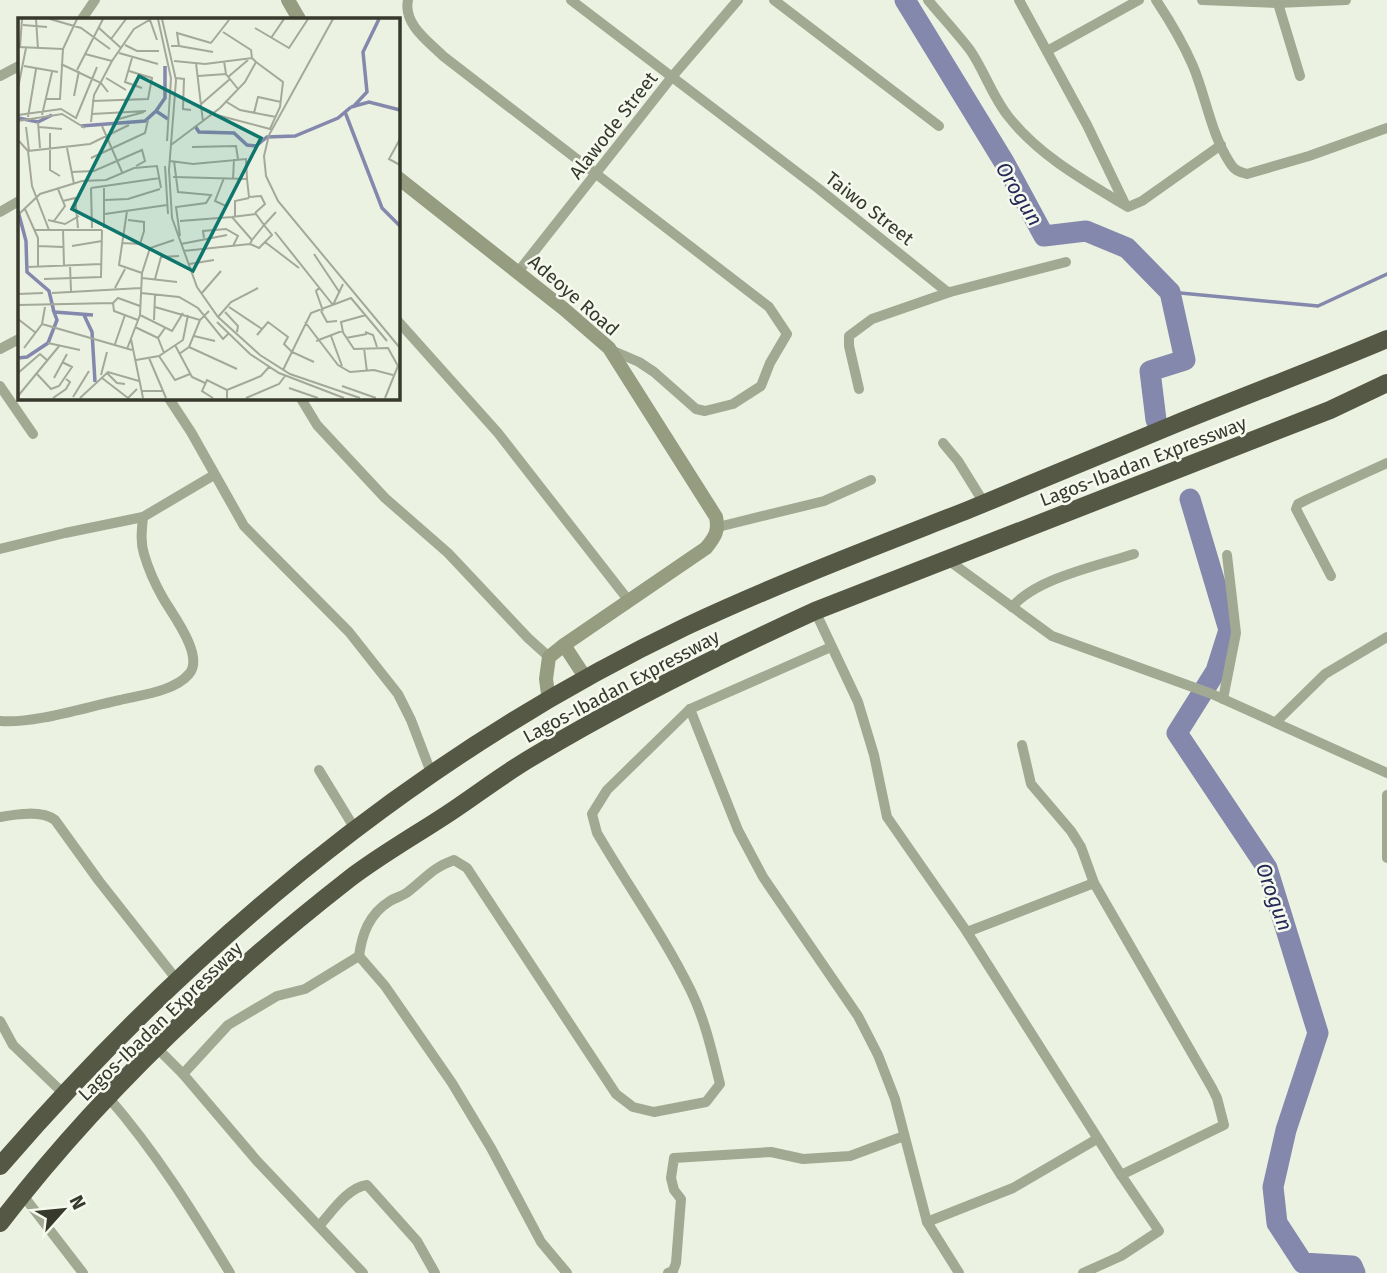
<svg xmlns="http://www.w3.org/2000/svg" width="1387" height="1273" font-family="'Fira Sans',sans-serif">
	<rect width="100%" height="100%" fill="#ecf2e2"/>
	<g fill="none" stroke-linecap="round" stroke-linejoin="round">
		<path stroke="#8488ac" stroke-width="3.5" d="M1170,292L1318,306L1387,274"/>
		<g stroke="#8488ac" stroke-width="21">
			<path d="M905,0L1004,162L1044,236L1086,231L1127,248L1170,292L1185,360L1150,371L1156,420"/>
			<path d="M1190,499L1229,630L1216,671L1177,733L1267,868L1318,1033L1286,1130L1273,1187L1277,1223L1303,1263L1352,1266L1355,1273"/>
		</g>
		<g stroke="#a2a992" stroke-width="10">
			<path d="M408,0C403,24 428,41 443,56L769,307L787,334L770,363L761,386L733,404L705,411L696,409L654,372L639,362L611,350"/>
			<path d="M571,0L819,189L946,291L950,292L1066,262"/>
			<path d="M774,0L939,126"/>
			<path d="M928,0C942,17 957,33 970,50C984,70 992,96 1008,116C1039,156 1085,181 1128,207L1142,201L1221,145"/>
			<path d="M1019,0L1087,125L1125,204"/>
			<path d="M1156,0C1170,21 1183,43 1193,66C1206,97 1211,134 1230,163C1234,170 1239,172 1247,174L1309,156L1387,128"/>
			<path d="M1202,0L1277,3L1346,0"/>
			<path d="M1277,0L1300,76"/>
			<path d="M82,19L95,0"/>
			<path d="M1047,51L1139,0"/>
			<path d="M0,76L19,66"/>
			<path d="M0,212L19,201"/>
			<path d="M518,272L671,78L738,0"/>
			<path d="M397,320L498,433L629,601"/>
			<path d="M0,349L19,339"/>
			<path d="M0,386L33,434"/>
			<path d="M859,389L849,346V336L872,319L950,292"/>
			<path d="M168,397L191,432L244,526L349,632L398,694L411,720L432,775"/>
			<path d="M300,397L317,425L385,498L448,553L528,638L549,657"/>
			<path d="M943,443L958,461L984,503"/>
			<path d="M718,527L824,501L871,480"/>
			<path d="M0,549L65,533L143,517L214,475"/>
			<path d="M948,560L1052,636L1212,694L1387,773"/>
			<path d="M1331,576L1296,509L1298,504L1308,499L1387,463"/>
			<path d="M1012,607C1037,578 1097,566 1134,554"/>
			<path d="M815,611L858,702L874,755L887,817L967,932L1121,1175L1159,1231L1121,1256L1083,1273"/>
			<path d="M1223,699L1236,633L1227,555"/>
			<path d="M690,709L738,830L763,877L858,1016L878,1055L895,1099L927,1222L959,1273"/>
			<path d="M0,721C34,724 86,707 120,700C141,695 175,691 189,674C205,656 172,614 163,598C155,584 148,568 144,554C140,541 142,529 143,517"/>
			<path d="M1276,722L1325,674L1387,637"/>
			<path d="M1022,745L1031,784L1071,831L1081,847L1094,883L1212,1088L1217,1098L1224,1125L1121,1175"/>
			<path d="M319,770L355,829"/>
			<path d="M1387,795V858"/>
			<path d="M0,817C16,814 42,810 55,820L99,881L177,980"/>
			<path d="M967,932L1094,883"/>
			<path d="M359,956L385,986L452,1083L491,1148L541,1242L567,1273"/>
			<path d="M0,1021L13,1045L64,1094"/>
			<path d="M157,1048L183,1074L257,1161L363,1273"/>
			<path d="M183,1074L228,1025L277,996L305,989L359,956C362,934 369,914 390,901C396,897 404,896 409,891C427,877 432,868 454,860L467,868L616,1094L633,1107L654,1112L706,1102L720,1084C712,1052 705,1020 691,991C664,936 628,886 597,833L592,814L607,790L690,709L831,647"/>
			<path d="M108,1097C156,1152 193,1212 230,1273"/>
			<path d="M22,1194L83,1273"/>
			<path d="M927,1222L1013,1188L1097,1139"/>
			<path d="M319,1226C331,1213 348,1187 367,1185L417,1241L435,1273"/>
			<path d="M668,1273L673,1271L676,1263L681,1199L674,1190L671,1178L674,1158L771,1152L803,1159L850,1156L904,1136"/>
		</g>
		<g stroke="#969c80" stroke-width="14">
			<path d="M288,0L299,19"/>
			<path d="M397,177L564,309L609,348L716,517C719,531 715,537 706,548L564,645L549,657L546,679L549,701"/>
			<path d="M564,645L587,680"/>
		</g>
		<g stroke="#555844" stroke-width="18">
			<path d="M0,1166C192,944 421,753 687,626C779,583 874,547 968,510C1037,482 1105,453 1173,425C1244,396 1316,369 1387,339"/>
			<path d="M0,1223C99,1094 221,979 349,879C379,856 414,836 446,815C475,796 503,774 534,756C624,702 719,655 815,611L1330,410L1387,383"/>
		</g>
	</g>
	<g text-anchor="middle" stroke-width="5" stroke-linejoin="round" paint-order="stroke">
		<g font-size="19" fill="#36392c" stroke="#f5f9ee">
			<text transform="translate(613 125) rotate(-52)" y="7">Alawode Street</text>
			<text transform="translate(870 208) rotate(38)" y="7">Taiwo Street</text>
			<text transform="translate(574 295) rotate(41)" y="7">Adeoye Road</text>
			<text transform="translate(1143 461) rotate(-21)" y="7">Lagos-Ibadan Expressway</text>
			<text transform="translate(621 686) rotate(-28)" y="7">Lagos-Ibadan Expressway</text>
			<text transform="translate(160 1021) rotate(-44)" y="7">Lagos-Ibadan Expressway</text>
		</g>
		<g font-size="21" font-style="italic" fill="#262956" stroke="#f5f9ee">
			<text transform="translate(1019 194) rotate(59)" y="7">Orogun</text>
			<text transform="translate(1274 897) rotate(70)" y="7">Orogun</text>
		</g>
	</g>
	<g transform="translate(18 18)">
		<rect width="382" height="382" fill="#ecf2e2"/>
		<path fill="none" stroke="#8488ac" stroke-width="3.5" d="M333,89L351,84L382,92M335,89L349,74L345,34L361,1M138,93L147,80V48M327,94L364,190L382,208M0,100L20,104L34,97M63,108L127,103L138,93L150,101M177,108L181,114L216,115L229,127L238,128L249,119L277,118L320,100L333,89M0,193L8,223L9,254L31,273L36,294M66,297L74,314L77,364M0,340L9,339L30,325L39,302L36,294L75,297"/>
		<path fill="none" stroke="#a3a899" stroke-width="2" d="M18,1L20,31M32,1L63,10L92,31M140,1L153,60L149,123M144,1L158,62L151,152L154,200L179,269L200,299L242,337L272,356L342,380M315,1L251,117L246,138L248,158L260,183L382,330M132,2L139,22M5,7L29,9M81,10L103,30M237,10L271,30L290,1M205,14L233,32L234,40M253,20L266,1M93,21L108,1M193,25L211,2M107,27L119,33H141M153,28H161L159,15L193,25M161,28L195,34M0,29L45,31L59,1M2,29L4,1M101,35L140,46M67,36L94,43M114,40L107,64L124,70M206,43L208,56L220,71M178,45L185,104M43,46L83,65L90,74M6,48L40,54M59,52L85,1M180,58L208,56M210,59L230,42M88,60L108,72M158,60L166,61L165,91L173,92M0,70L8,30M112,76L121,57M56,78L61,53M28,81H42L45,31M74,83L130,81L134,60L111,53M207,83L222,92L258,99M182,87L212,61M236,95L240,79L263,84M74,96L128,93M195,96L252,111L262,89L265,64L238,44M0,97L43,91L58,100L79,49M24,97L34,54M10,99L18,51M97,102L126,94M0,103L44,96L67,110M20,104L22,130M73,104L76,77L94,43L116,11L133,1M84,108L104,154M8,109L11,133M21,109L44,111M32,115V152L42,158M382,121L371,141L382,147M0,122L10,133L14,168L31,212M153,127L202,90L227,64L238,44L234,40L187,46L156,43M174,129L218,128L220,141M49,130L56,166M10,133L72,126L111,107M73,140L127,115L130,102M152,143L175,146L228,141L229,161L155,159M156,143L160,174L193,177L188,185L158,189L162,218M147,148L150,196M53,154L76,153L124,132L127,143L118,148M229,161L231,179L243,178L247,186L237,195M215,162L216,141M73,170L142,160M73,170L74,210M86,170V210M87,182L110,181L142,171M45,183L57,180L60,210M7,191L20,220V249M109,193L101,247L124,255M87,196L149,187M0,197L22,176L64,163L88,162L116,150L139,148L143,170M203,198L208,188L197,183L206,160M214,199L238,196L246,207L234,222M217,199V183L231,180M30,202L47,206L61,198M36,203L47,188L40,171M162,203L214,199L234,222L232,226L241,230L254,217L246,207L258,194M45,211L46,247M17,212H84M257,214L315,287M186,220L185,213L208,211L220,218L215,228M247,224L281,250M105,225L122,226L126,213V204L110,202M163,226L209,217M20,228L45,229M54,228L84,223M165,233L232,226M296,236L322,275M171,246L196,242M52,247L53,273M10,249L84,246M124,260L159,264M26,261L83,259L84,212M137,261L143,239L161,238M97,270L107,251M301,270L298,273L305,293M34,275L123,270M123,275L161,279L180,290L205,321L210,316M0,276L25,275M183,276L203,253M95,285L96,293L120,302M0,287L95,285L100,280L122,288M315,287L325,266M137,289L182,302M211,289L244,311M303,293L309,304L319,303M207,294L220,308L219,314M122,297L154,313L165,295M200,299L213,284L240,270M0,301L18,315M136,302L137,277M199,304L232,336L261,355L326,380M287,304L320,347L332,354L356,352L375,357M24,306L114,332M117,309L140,320M325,314L323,304L348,297M347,314L355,317L359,329M239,317L250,304L270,319L266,326L274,334L296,344M176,318L197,323M313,318L324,348M328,320L349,316M113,321L125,380M298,323L324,313L336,331L370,330L380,348L367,380M30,325L62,332M97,326L107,297M157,327L174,359L187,365M171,329L219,351M6,330L24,306L27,289M346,330L349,354M109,331L122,297L124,255L132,230L156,222M146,335L140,320L147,310M161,336L171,329L182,302L191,293M141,338L157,362L172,356M131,340L148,380M118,342L141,338L165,322L170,297M265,352L293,295L333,280L369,323M0,355L22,336L30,343M89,355L99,365L107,366M19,356L33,371L41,368L54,349L44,344M83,357L89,334M36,360L49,336M84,360L110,380L119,371M324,368L358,380M271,370L300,380M124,373H146M0,378L42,327M55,379L71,353M35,380L48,371L52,364L48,361M62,380L90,354L121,363M195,380L184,373L189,362L209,372M209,380V372L243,358L251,349M228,380L261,366L267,358"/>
		<path fill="#0f766e" fill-opacity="0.15" stroke="#0f766e" stroke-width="3.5" d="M121,58L243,120L175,253L54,191Z"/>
		<rect width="382" height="382" fill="none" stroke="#36392c" stroke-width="3.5"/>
	</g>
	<g transform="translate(63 1210) rotate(63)" stroke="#f5f9ee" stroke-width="5" paint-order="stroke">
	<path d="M0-5L12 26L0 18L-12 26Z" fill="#36392c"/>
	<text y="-10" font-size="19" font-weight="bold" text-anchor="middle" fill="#36392c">N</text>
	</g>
</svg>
